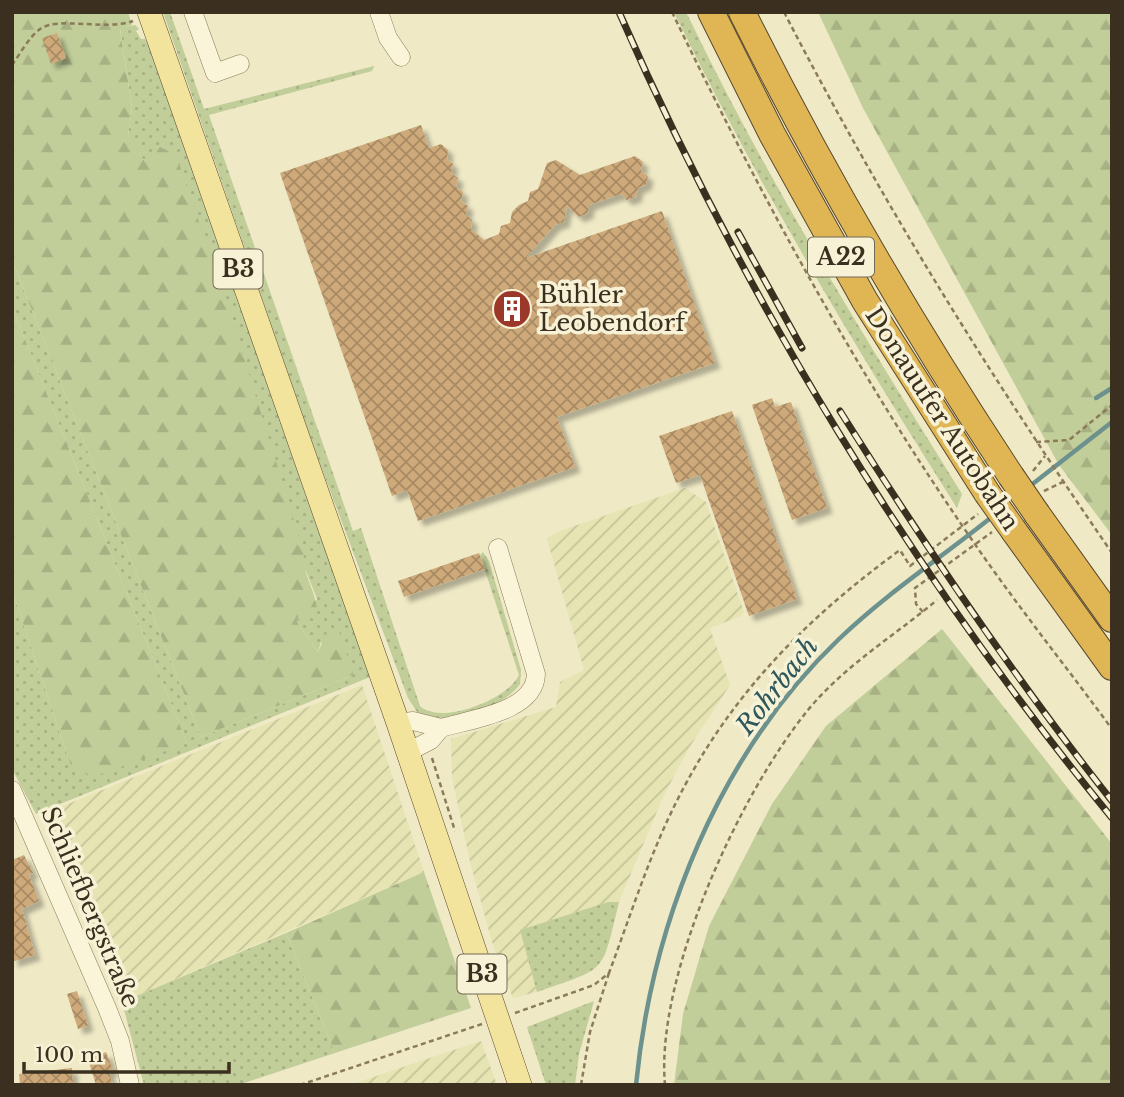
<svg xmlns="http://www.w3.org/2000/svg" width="1124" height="1097" font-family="'Libre Baskerville',serif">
	<defs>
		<pattern id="farmland-furrows" width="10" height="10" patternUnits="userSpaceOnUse" patternTransform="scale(1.75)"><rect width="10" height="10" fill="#e5e4b2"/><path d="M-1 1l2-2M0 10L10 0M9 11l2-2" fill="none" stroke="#c5c499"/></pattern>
		<pattern id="grass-dots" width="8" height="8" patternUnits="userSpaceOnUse" patternTransform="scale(1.75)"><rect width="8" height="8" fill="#c1ce99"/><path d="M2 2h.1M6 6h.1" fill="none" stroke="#a7b183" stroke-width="1.8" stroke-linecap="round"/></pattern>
		<pattern id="forest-firs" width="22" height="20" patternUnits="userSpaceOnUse" patternTransform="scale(1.75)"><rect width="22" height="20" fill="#c1ce99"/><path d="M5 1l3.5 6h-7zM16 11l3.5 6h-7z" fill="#a7b183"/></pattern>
		<pattern id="building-cross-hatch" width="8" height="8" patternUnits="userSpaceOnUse" patternTransform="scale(1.75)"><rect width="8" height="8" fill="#cea97a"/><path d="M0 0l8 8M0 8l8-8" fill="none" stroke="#a88a63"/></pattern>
		<filter id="shadow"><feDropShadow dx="5.5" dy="5.5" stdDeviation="2" flood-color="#0004"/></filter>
	</defs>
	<rect width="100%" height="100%" fill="#efe9c5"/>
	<g fill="url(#farmland-furrows)">
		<path d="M685,488L706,502L744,612L741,616L710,628L730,685L689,748L664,795L619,902H608L521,930L537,992L513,998L492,942L470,862L452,777L451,739L556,707L560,682L584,670L547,539L557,532Z"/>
		<path d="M362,685L424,872L122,1002L118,1001L43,814Z"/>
		<path d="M481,1041L497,1085H350L409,1065Z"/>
	</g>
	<g fill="url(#grass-dots)">
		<path d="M163,12H170L204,109L374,66L372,71L209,115L353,531L361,528L420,706C441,726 508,699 519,675L480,555L483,552L489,561L521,670L520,684C502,710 444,728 417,712L408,698L311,440Z"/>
		<path d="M674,12H685L688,16C768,182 865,338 962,494L957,508C855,347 757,184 674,12Z"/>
		<path d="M135,25L139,29L136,31L141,39H145L156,60L370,677L36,814L12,769V590L71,766L187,743L12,307V260L201,737L351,676L321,642L318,652L297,622L298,617L310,612L317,599L145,162L128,136L132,108L120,28Z"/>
		<path d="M608,902H619C601,976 608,967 537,992L520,930Z"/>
		<path d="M286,933L335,1053L238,1085H144L122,1002Z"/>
		<path d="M594,1001L579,1054L575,1085H546L527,1027Z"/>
	</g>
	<g fill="url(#forest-firs)">
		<path d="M12,12H128L132,25L120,29L132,108L128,136L138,140V151L145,162L160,147L176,155L229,309L304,553C301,574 317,591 317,612L298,617L297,622L318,652L328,630L339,631L353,673L351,676L201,737L12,260Z"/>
		<path d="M818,12H1112V535L1059,465L863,108Z"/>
		<path d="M12,307L187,743L93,777L71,766L12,590Z"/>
		<path d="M942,629L1112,844V1085H674L683,1014L709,926L772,804L826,726Z"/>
		<path d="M424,872L471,1008L335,1053L286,933Z"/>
	</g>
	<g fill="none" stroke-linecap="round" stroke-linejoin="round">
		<g stroke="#6d928e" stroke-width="4.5">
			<path d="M1096,398L1112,388"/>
			<path d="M1030,486L1112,422"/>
			<path d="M636,1085C652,921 719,754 839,639C887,593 942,557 993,516"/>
		</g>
	</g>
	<g fill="url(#building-cross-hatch)" filter="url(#shadow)">
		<path d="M57,33L66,58L51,64L42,38Z"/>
		<path d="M421,125L429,148L441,144L448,150L447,159L453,164L451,173L458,178L456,187L463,192L461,201L468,206L466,215L472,220L471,229L484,240L499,234L501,226L510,223L512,212L519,205L528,201L530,192L538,189L547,163L556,160L580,175L635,156L643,162L641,171L648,176L646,185L638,188L636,197L627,200L621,194L589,205L588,213L579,217L567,206L564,222L555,225L526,258L662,211L715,363L557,417L575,467L418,521L407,490L392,496L280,173Z"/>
		<path d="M772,398L775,407L791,402L827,508L792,520L752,405Z"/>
		<path d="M732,411L797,599L749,616L700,475L676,483L659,436Z"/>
		<path d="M479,553L485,569L404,597L398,581Z"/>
		<path d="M24,855L33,873L29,875L39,901L22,909L35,955L12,962V860Z"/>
		<path d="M77,991L88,1026L78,1029L67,994Z"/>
		<path d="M106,1052L113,1070L109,1072L113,1085H96L88,1059Z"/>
		<path d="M72,1068L73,1085H20L19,1074Z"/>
	</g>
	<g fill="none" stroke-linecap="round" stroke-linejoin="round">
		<defs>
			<g id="minor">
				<path d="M193,12L215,73L240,64"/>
				<path d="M379,12L388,38L401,57"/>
				<path d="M398,723L413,721L441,728"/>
				<path d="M441,728C471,719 535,712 536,674L498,548"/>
				<path d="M408,752L431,740L441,728"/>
				<path d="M12,790L107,1008L120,1041L130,1085"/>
			</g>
			<path id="major" d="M149,12L398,723L520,1085"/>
			<g id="highway">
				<path d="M711,12L772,134L865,301L987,493"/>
				<path d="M742,12C822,173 912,326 1011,476"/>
				<path d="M1037,514L1112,619"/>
				<path d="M1014,531L1112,667"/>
			</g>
		</defs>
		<use href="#minor" stroke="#8b7b5b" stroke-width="19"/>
		<use href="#major" stroke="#59482f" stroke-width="24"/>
		<use href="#highway" stroke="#59482f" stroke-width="28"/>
		<g stroke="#8b7b5b" stroke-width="2.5" stroke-dasharray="5 3.5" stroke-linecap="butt">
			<path d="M672,12C759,193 856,372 970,537C1015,603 1065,665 1112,729"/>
			<path d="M784,12C883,204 990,376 1112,553"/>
			<path d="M12,65C20,54 29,37 40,29C58,16 105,31 133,21"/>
			<path d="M1036,442L1069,440L1112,405"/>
			<path d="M1033,471L1045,456"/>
			<path d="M1044,491L1063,482"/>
			<path d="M923,612L916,604L915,588L992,532"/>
			<path d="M432,758L455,831"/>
			<path d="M515,1013L594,985L609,973C627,925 643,875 664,828C717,709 796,626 900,550L910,566L978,514"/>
			<path d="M300,1085L482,1024"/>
			<path d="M581,1085L590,1032L609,973"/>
			<path d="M665,1085C655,977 740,793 808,710C844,666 894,636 937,600"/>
		</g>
		<use href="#minor" stroke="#faf4d9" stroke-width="18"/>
		<use href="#major" stroke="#f3e49d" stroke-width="23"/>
		<use href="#highway" stroke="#e0b655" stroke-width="26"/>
		<defs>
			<g id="rail">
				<path d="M619,12C745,300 913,575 1112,818"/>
				<path d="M738,232L802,348"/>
				<path d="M840,411C925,546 1013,676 1112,801"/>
			</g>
		</defs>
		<use href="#rail" stroke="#3b301f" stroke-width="7"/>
		<use href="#rail" stroke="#f7f1d5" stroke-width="4.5" stroke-dasharray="13" stroke-linecap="butt"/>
		<defs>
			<g id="highway-bridge">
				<path d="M1011,476L1037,514"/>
				<path d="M987,493L1014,531"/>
			</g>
		</defs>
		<use href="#highway-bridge" stroke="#59482f" stroke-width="28" stroke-linecap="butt"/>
		<use href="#highway-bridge" stroke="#e0b655" stroke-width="26"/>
	</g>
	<defs>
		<symbol id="building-disc" viewBox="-11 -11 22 22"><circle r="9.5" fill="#9c3829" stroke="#f7f1d5"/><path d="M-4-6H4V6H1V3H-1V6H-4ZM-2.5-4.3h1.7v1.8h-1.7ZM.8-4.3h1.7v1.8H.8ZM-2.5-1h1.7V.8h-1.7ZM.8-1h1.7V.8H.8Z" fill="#fff"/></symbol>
	</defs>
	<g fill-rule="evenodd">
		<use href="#building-disc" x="490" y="287" width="44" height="44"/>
	</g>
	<g text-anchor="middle" stroke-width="7" stroke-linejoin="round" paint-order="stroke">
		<g fill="#f7f1d5" stroke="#736a56" stroke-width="2">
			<rect x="808" y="237.5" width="66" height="39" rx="5"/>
			<rect x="213.5" y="249.5" width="49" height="39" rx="5"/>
			<rect x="457.5" y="954.5" width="49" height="39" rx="5"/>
		</g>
		<g font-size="23" font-weight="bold" fill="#3b301f">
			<text x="841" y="265">A22</text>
			<text x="238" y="277">B3</text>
			<text x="482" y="982">B3</text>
		</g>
		<g font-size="24" fill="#3b301f" stroke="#f7f1d5" text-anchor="start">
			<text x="539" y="303">Bühler<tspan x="539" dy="28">Leobendorf</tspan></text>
		</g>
		<g font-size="24" fill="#3b301f" stroke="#f7f1d5">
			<text transform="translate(942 419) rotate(57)" y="8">Donauufer Autobahn</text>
			<text transform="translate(90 907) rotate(67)" y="8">Schliefbergstraße</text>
		</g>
		<g font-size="26" font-style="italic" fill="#2e585b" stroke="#f7f1d5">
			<text transform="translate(777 686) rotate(-52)" y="9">Rohrbach</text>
		</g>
	</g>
	<rect width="1124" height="1097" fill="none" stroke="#3b301f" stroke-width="28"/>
	<path d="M24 1062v10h205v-10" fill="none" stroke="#3b301f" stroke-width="3.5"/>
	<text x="35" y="1062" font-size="21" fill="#3b301f" stroke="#f7f1d5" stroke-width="5" paint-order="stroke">100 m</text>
</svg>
